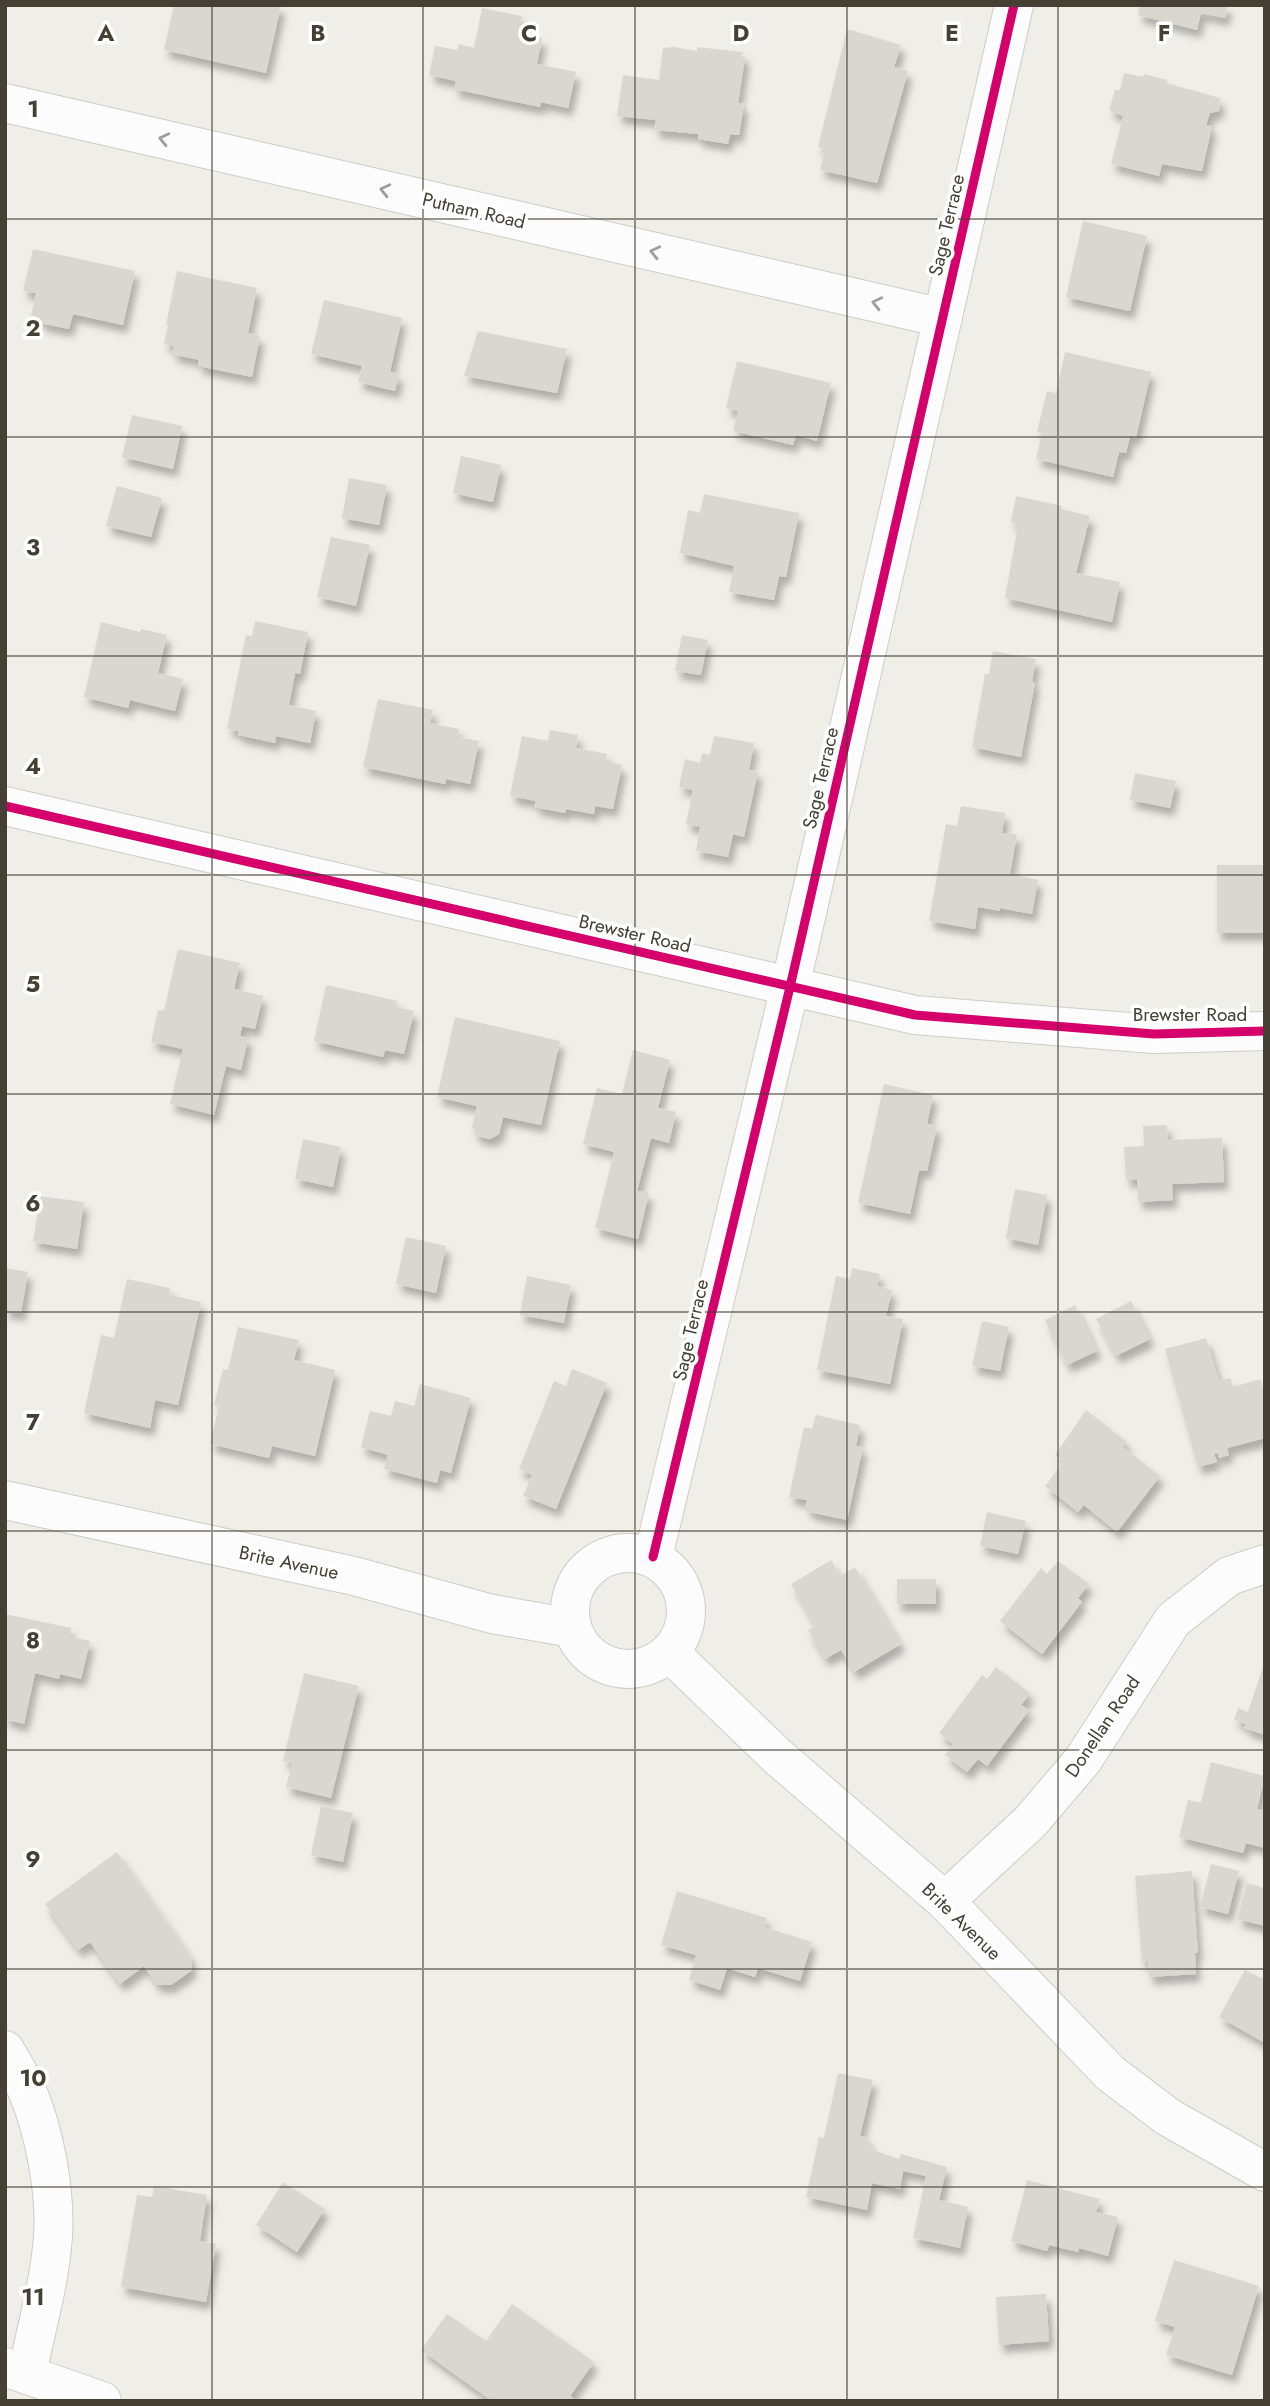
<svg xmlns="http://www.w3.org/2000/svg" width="1270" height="2406" font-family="Jost,sans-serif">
	<defs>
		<filter id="shadow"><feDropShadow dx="4.5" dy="8" stdDeviation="3.5" flood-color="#0004"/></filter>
	</defs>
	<rect width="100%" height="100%" fill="#f0eee8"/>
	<g fill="#d9d7d0" filter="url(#shadow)">
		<path d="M174,5H281L266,73L164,50Z"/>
		<path d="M1140,5H1228L1225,18L1201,13L1197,30L1138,15Z"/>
		<path d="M482,8L522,16L518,34L542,38L537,64L576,72L568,108L541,102L540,107L454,89L456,81L429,75L435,46L457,50L459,44L474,48Z"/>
		<path d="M847,29L901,45L894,67L908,71L877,183L820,170L825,149L818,147Z"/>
		<path d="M674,47L697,51V47L743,52L741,56L745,58L738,103L744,104L739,135L730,134L728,144L698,139V134L654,130L656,120L617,116L623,75L659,80L663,48Z"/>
		<path d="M1124,73L1143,77L1144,74L1167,80L1166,83L1220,98L1219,111L1210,113L1206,125L1212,126L1202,171L1162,164L1159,176L1111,164L1123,116L1109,110L1115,90H1120Z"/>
		<path d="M1083,221L1147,236L1130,311L1066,297Z"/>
		<path d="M33,249L135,271L123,325L73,314L69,329L40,323L41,318L31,316L36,293L23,291Z"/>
		<path d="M177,271L257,288L248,333L260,336L252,377L198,366L199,360L172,354L174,346L164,344L168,325H166Z"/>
		<path d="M324,300L402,318L390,372L399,374L395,391L358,382L362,366L311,354Z"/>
		<path d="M478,331L567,349L557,393L464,376Z"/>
		<path d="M1065,352L1151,372L1136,438L1130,436L1126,453L1119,452L1113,477L1036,459L1042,433L1037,432L1047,391L1056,393Z"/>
		<path d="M737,361L831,383L817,441L796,435L793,445L733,431L738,411L726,408Z"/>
		<path d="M132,415L182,426L173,469L122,457Z"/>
		<path d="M461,456L501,465L493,502L453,493Z"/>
		<path d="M349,478L387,485L379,525L342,518Z"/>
		<path d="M117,486L162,498L151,537L106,526Z"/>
		<path d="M704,494L799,513L786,577L779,576L774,600L729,592L734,566L680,553L688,510L700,513Z"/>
		<path d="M1016,496L1062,506L1061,509L1090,516L1076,573L1120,582L1112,622L1005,598L1018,524L1011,522Z"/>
		<path d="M331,537L370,545L356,606L317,597Z"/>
		<path d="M255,621L308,632L300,674L295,673L289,705L316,711L310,743L276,736L275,743L238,735V731L227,729L246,635L252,636Z"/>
		<path d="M101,622L140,632L141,629L167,635L158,673L183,679L175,711L130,700L128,708L84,697Z"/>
		<path d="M682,635L708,640L701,675L675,671Z"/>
		<path d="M993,651L1036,659L1032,682L1035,683L1021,757L972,747L985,674H989Z"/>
		<path d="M378,699L433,710L430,723L459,729L457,737L479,741L470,784L446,779L445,784L363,767Z"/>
		<path d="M550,730L578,735L576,748L607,754L606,761L622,765L613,809L595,806L594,814L566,809L565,813L534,807L536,801L510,796L522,736L548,741Z"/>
		<path d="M714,736L754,743L749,770L758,771L744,837L733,834L728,857L696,851L700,827L686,824L693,790L679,787L685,759L700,763L702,753L710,755Z"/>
		<path d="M1135,773L1176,781L1170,808L1130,800Z"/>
		<path d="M961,806L1005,813L1002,833L1017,834L1010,874L1038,880L1032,914L1000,908V911L978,907L975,929L929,921L946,824L957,826Z"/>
		<rect x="1217" y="865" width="48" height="68"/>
		<path d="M178,949L240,963L234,989L263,996L255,1029L242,1026L240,1036L248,1038L241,1070L226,1066L214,1115L170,1104L183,1049L151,1042L158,1010L164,1011Z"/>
		<path d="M326,985L398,1001L396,1007L414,1011L404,1054L385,1050L383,1057L314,1041Z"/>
		<path d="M455,1017L560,1041L541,1125L503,1117L499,1134L490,1139L477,1136L472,1126L477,1106L437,1097Z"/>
		<path d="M633,1050L670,1060L658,1108L676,1112L669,1143L651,1138L637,1191L649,1193L638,1239L595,1228L614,1152L583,1144L597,1088L622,1094Z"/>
		<path d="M884,1084L933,1095L927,1124L937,1126L927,1171L919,1170L910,1214L858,1203Z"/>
		<path d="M1167,1125L1168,1140L1222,1138L1224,1182L1172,1184L1173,1200L1138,1202L1137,1179L1126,1180L1124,1147L1144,1146L1143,1126Z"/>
		<path d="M303,1139L341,1147L333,1187L295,1179Z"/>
		<path d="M1015,1189L1047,1195L1038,1245L1006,1238Z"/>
		<path d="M40,1196L84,1202L77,1249L33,1242Z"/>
		<path d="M406,1237L446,1246L436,1293L396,1284Z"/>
		<path d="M5,1268L28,1272L21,1313L5,1311Z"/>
		<path d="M852,1268L880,1274L877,1286L892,1290L886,1316L903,1319L890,1384L817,1370L836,1276L850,1279Z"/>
		<path d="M527,1276L571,1285L564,1323L520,1315Z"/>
		<path d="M127,1279L170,1288L169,1295L201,1302L178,1405L155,1400L150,1428L84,1413L101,1335L114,1338Z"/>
		<path d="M1131,1301L1150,1339L1116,1356L1096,1319Z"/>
		<path d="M1075,1305L1097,1351L1067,1365L1045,1320Z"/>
		<path d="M982,1321L1009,1327L1000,1371L972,1366Z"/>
		<path d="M238,1327L299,1340L294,1360L335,1370L315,1456L272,1446L269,1458L210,1444L219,1406L214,1405L223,1369L228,1370Z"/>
		<path d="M1206,1338L1219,1381L1230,1378L1233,1387L1260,1379L1265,1394V1438L1227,1448L1229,1455L1219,1458L1218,1453L1214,1454L1217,1462L1198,1467L1165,1349Z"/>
		<path d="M572,1369L607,1383L556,1509L523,1496L532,1475L519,1469L554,1381L566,1386Z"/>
		<path d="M420,1384L471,1398L451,1473L440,1470L437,1483L384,1469L388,1455L361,1447L370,1411L391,1416L395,1401L414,1406Z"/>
		<path d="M1086,1410L1127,1442L1123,1447L1160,1476L1117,1532L1084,1505L1078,1512L1045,1486L1064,1461L1055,1455Z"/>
		<path d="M816,1415L860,1425L856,1446L863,1447L847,1520L809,1512L810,1509H805L807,1500L789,1497L804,1427L812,1429Z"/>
		<path d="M987,1512L1026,1521L1018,1554L980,1546Z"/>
		<path d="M831,1560L840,1576L855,1567L901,1644L854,1672L841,1650L825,1659L808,1630L816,1626L791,1584Z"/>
		<path d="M1058,1561L1089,1584L1078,1598L1082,1602L1042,1654L1000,1621L1041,1568L1047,1574Z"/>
		<rect x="897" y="1579" width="39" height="25"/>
		<path d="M5,1614L71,1628L70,1637L90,1641L81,1679L60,1674L59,1679L35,1673L24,1724L5,1719Z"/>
		<path d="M1264,1664H1265V1735L1244,1728L1246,1724L1234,1720L1238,1708L1248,1712Z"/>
		<path d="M996,1667L1030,1693L1021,1705L1029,1710L987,1766L978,1759L967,1772L945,1755L953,1744L939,1733L982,1675L987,1679Z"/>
		<path d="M304,1673L359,1686L331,1798L286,1787L292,1763L283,1761Z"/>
		<path d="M1211,1762L1265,1776L1257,1809L1265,1811V1848L1246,1843L1243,1853L1179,1837L1188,1800L1201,1803Z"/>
		<path d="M321,1806L353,1813L343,1862L311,1855Z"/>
		<path d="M117,1852L191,1957L192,1970L171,1985H157L144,1966L120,1984L90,1942L78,1950L45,1904Z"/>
		<path d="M1211,1864L1239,1871L1228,1914L1200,1907Z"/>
		<path d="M1192,1871L1198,1953H1195L1196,1974L1149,1977L1148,1962H1142L1135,1876Z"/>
		<path d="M1247,1883L1265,1888V1926L1237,1919Z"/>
		<path d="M677,1891L767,1918L764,1927L812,1942L800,1981L758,1968L755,1977L727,1968L720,1990L689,1980L696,1955L661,1945Z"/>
		<path d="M1245,1970L1265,1980V2043L1219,2017Z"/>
		<path d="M838,2073L873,2080L860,2136L866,2137L873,2150L899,2159L901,2154L947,2167L939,2200L968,2207L960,2248L913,2238L926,2176L903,2171L900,2189L872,2183L867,2210L806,2197L819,2137L824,2138Z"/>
		<path d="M1027,2180L1100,2199L1096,2212L1118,2217L1108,2256L1079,2248L1078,2252L1049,2245L1047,2251L1011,2241Z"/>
		<path d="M283,2182L325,2209L297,2252L256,2225Z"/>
		<path d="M154,2186L207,2195L200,2241L216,2244L206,2302L121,2287L137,2195L152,2197Z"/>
		<path d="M1174,2260L1259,2286L1232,2375L1166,2355L1175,2327L1155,2321Z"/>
		<path d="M1046,2294L1049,2341L999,2345L996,2297Z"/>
		<path d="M512,2304L594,2362L570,2396L577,2401H492L421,2350L447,2314L486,2341Z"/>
	</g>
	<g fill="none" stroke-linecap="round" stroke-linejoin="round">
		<defs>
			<g id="minor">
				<path d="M5,103L943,318"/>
				<path d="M5,806L915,1015L1154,1034L1265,1031"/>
				<path d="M5,1500L354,1576L492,1614L572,1628"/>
				<circle cx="628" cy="1611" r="58"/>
				<path d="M653,1557L790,987L1014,5"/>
				<path d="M670,1653L777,1756L945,1901L1110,2073L1168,2117L1265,2172"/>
				<path d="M945,1901L1031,1821L1083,1760L1173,1620L1229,1576L1265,1564"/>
				<path d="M5,2050C12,2062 20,2075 26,2088C44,2129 56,2191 53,2236C50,2282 36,2329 27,2374"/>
				<path d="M5,2367L102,2401"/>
			</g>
		</defs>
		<use href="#minor" stroke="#ceccc5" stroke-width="40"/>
		<use href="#minor" stroke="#fdfcfc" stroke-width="38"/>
		<defs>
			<g id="cycleway">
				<path d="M5,806L915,1015L1154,1034L1265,1031"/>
				<path d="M653,1557L790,987L1014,5"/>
			</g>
		</defs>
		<use href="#cycleway" stroke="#fff" stroke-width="13"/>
		<use href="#cycleway" stroke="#d6006c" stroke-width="9"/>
	</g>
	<defs><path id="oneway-chevron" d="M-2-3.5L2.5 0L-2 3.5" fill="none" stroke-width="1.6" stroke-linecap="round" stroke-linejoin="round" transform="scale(1.75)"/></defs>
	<g stroke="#a19e98">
		<use href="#oneway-chevron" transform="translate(164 139) rotate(-167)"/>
		<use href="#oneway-chevron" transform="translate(385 190) rotate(-167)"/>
		<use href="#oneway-chevron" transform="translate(655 252) rotate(-167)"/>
		<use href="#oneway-chevron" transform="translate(877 303) rotate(-167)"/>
	</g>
	<path fill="none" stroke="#454034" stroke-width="2" stroke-opacity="0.55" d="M212,5V2401M423,5V2401M635,5V2401M847,5V2401M1058,5V2401M5,219H1265M5,437H1265M5,656H1265M5,875H1265M5,1094H1265M5,1312H1265M5,1531H1265M5,1750H1265M5,1969H1265M5,2187H1265"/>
	<g text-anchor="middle" stroke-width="7" stroke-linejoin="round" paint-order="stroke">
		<g font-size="19" fill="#454034" stroke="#fff">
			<text transform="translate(474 210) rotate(13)" y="7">Putnam Road</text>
			<text transform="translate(946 225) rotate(-77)" y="7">Sage Terrace</text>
			<text transform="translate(820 778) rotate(-77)" y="7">Sage Terrace</text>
			<text transform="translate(635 933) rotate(13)" y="7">Brewster Road</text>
			<text x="1190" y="1021">Brewster Road</text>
			<text transform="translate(690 1330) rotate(-77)" y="7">Sage Terrace</text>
			<text transform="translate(289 1562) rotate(12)" y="7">Brite Avenue</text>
			<text transform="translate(1102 1726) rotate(-56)" y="7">Donellan Road</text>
			<text transform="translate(962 1921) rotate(44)" y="7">Brite Avenue</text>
		</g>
	</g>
	<g font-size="23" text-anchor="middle" font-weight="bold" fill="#454034" stroke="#fff" stroke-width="7" stroke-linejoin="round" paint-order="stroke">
		<text x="106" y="41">A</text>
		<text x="318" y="41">B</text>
		<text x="529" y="41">C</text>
		<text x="741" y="41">D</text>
		<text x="952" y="41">E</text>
		<text x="1164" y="41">F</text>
		<text x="33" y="117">1</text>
		<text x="33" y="336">2</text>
		<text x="33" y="555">3</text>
		<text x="33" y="774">4</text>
		<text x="33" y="992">5</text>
		<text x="33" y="1211">6</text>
		<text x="33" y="1430">7</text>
		<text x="33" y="1648">8</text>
		<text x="33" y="1867">9</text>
		<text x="33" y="2086">10</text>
		<text x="33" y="2305">11</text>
	</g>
	<rect width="1270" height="2406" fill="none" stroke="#454034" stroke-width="14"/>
</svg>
